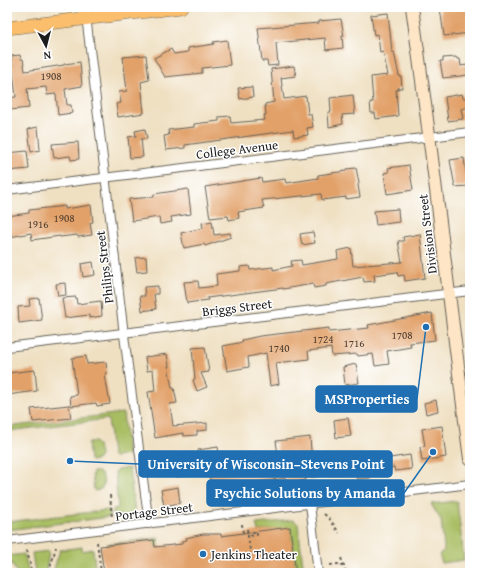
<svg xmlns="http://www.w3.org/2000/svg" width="477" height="580" font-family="'Gentium Book Plus',serif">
	<rect width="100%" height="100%" fill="#fff"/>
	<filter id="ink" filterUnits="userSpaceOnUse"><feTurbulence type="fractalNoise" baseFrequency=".025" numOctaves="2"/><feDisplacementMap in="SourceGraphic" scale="8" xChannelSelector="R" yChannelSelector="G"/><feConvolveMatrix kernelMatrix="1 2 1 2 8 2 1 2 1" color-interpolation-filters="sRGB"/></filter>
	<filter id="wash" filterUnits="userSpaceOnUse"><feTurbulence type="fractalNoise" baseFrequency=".012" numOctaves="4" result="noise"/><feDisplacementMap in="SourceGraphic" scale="16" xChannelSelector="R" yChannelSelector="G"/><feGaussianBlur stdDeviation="0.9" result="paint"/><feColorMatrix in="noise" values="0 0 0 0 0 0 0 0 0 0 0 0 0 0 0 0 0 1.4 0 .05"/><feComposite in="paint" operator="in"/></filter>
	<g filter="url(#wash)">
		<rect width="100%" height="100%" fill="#efe0c2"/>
		<g fill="#a8bd62" stroke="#626c3f">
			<path d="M470,305V339L466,306Z"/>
			<path d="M123,413L128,455L115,457L112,455L108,419L7,431V427Z"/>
			<path d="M89,442H95L98,445L100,456L97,460L91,461L90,460L88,444Z"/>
			<path d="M129,468L135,512L133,514L114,517L113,509L118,508L115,472L117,470Z"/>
			<path d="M93,472H99C104,476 105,485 101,489L96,491L94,490L92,474Z"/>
			<path d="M457,501L464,560L442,563L439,555L444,550V547L441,520L431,504Z"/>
			<path d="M109,510L110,517L7,530V522Z"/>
			<path d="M292,520L295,521L298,524L304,573H296L290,528L258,531L256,524Z"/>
			<path d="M158,538L159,547H155L154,540L107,545V544Z"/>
			<path d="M82,547V551L93,549L96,573L53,572L60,550Z"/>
			<path d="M49,551L46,573H35L32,553Z"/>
			<path d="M24,554L29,573H17L7,556Z"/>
		</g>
		<g id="blocks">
			<g fill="#e2a169">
				<path d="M456,7V10L470,7V33L444,36L440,8Z"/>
				<path d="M388,13L392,52H394L399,76H401L402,88H398V90H396L398,116L376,119L375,113H371L370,102H373L371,77L388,75L383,52L380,53L378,34L374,35L371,15Z"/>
				<path d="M341,19L344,36H342L343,48L326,50L325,38L276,43L278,65L268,66L267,61H262L258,28L319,23V21Z"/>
				<path d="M227,40L230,65L202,68V73L165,77L154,58L171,49L174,54L188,52V48L214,44L213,42Z"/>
				<path d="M20,55L21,59H23L25,71L64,65V64L80,62L82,86L65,89L67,105H71L72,113L58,115L56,94L47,95L46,87L27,89L29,108L10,110L8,98L16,97L11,56Z"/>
				<path d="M146,55L149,80L141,82L144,113L118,117L116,104L121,103L119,92L127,91L123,57Z"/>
				<path d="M456,57L457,59H460L461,66L467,65L469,75L443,78L440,61H443V58Z"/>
				<path d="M294,66L296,76L281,78L284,99L306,96L308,114H311L313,127L307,128L308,135L294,137L293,130L185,145V148L166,150L164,136L169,135L168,130L194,127V124L219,121V117L230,116L231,123L265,120L264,115H266L265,104L274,102L271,69Z"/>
				<path d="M252,87L253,97L240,99L238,88Z"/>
				<path d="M462,94L463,98H467L469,107L461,109L463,119L448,121L445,97Z"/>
				<path d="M353,95L355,114L342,115L343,124L329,127L328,112H331L330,98Z"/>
				<path d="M38,127L40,150L31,152L28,129Z"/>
				<path d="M145,129L147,139H141L143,157L130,158L128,137L136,136L135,131Z"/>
				<path d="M78,142L79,159L71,160L70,156L54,158L52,144Z"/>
				<path d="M27,151L29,169L7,171V153Z"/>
				<path d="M464,158L468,186L455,187L450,160Z"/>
				<path d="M409,165L413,190L387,194L384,173L389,172L388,168Z"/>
				<path d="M356,168L359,183L358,185L360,197L346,199V197L322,200L321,194L262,200L264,208L238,212L239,218L229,220L228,216L210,218L205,187L261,178L262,182L285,179L286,183L318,178V175L346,171V169Z"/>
				<path d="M188,189L191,214L171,217L172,222L160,224L159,217L132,221L129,199L154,197V194Z"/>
				<path d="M91,205L93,222L90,223L92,235L78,237L77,235L60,237V236L32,240L31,233L10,237L7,216L29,213V210L65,206V209Z"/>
				<path d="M398,209L399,222L376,225L374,211Z"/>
				<path d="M212,221L214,235L230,233L231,237L205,246L204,244L184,248L181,233L203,228L202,223Z"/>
				<path d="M313,232L315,243L302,245L300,234Z"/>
				<path d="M420,234L425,278L405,281L404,275L398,276L397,272L374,275L375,281L364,282L363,277L326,284V286L314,288L313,284L283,289V288L207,298L208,300L187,303L184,282L198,281L199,288L217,286L216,274L240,271V267L249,266L250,270L273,267V270L292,266L291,261L301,260L302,265L338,259L337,251L351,248L353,266L402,262L398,241H404L403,237Z"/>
				<path d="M146,257L147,271L137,272L135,258Z"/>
				<path d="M93,262L95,275L83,277L81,264Z"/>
				<path d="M65,283L66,295L58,296L56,284Z"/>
				<path d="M158,286V294H154L156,309L142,311L140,296H145L144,287Z"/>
				<path d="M76,297L77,304L101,301L102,316L89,318V315L65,318L62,298Z"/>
				<path d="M39,298L42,320L19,323L18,307L30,306L29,299Z"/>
				<path d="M432,313L435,340L410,343L411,347L387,351L389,364L375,366L373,354L358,356L357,354L332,356L331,348L308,351L309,359L276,363L279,384L270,386L266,353L248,357L249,367L227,371L223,346L243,342L242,340L260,336L329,328V332L369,328L368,325Z"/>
				<path d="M205,347L209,372L201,373L207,387L197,391L193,380L195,379L192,348Z"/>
				<path d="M167,354L169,366H168L172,388H174L177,403L170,404L173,426L207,423V430L197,431V435L184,436L183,433L155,438L148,392L155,391L153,370L147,371L145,357Z"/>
				<path d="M86,356L87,364L106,362L107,374L105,375L110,404L97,406L96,403L71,406L70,396L77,395L72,358Z"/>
				<path d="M356,364L359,383L345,385L343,367Z"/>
				<path d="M35,370L37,391L7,395V373Z"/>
				<path d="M436,400L438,411L426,414L424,403Z"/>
				<path d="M69,405L71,418L33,422L31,409Z"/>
				<path d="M348,418L351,436L336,438L334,420Z"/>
				<path d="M442,426L446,457L422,461L420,447L425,446L422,429Z"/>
				<path d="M310,437L312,464L333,462L332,456L347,453L348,457L362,455L364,462L382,458L381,456L390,455V458L410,455L412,469L395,471L394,467L369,471L370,478L357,479L356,472L305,478L306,480L287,483L286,478L251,483V487L227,490V492L212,495L209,472L177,477L176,468L157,471L155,457L177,453L179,465L200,462L198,450L218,447L220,461L224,460L226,469L279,462L276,441Z"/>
				<path d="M178,487L180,503L164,506L161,490Z"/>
				<path d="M290,527L296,573H104L100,546L154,540L155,547L182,544V541L187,540L186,538L203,534H221V536Z"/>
			</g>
		</g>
	</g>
	<g filter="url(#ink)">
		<use href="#blocks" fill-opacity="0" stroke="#666156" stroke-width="1"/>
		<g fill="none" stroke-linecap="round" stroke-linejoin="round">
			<defs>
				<g id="street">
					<path d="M85,7L125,343L149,524"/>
					<path d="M7,190L470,132"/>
					<path d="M7,347L470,291"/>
					<path d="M310,504L318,573"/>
					<path d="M7,541L470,484"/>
				</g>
				<path id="secondary" d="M412,7C433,157 450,308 470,459"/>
				<path id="primary" d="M7,28L181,7"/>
			</defs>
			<use href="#street" stroke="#666156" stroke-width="10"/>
			<use href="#secondary" stroke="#666156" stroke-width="14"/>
			<use href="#primary" stroke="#666156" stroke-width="14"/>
			<g stroke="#666156" stroke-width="2" stroke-dasharray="3 3" stroke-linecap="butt">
				<path d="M110,495L112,518"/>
				<path d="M324,514L329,518L339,533"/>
				<path d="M242,524L243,533L257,532V535L248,536"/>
				<path d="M97,542L101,573"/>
				<path d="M27,550L32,573"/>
				<path d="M341,558L346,571"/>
				<path d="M330,565L338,564L339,566H344"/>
				<path d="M7,566L12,573"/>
				<path d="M49,572L56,547"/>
			</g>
			<use href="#street" stroke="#fff" stroke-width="8"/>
			<use href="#secondary" stroke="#fde5c5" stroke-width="12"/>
			<use href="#primary" stroke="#fabe6d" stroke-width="13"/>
			<path stroke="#666156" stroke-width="2" stroke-dasharray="3 3" stroke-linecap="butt" d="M247,529L251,557"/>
		</g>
	</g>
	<circle fill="#1f6fb2" stroke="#fff" stroke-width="1.5" cx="203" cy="554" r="4"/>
	<g text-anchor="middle" stroke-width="3" stroke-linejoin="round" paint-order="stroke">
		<g font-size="11" fill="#4e3d2f">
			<text x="51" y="80">1908</text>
			<text x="64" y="222">1908</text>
			<text x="38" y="228">1916</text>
			<text x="402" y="339">1708</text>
			<text x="323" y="343">1724</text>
			<text x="354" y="347">1716</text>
			<text x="279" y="352">1740</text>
		</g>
		<g font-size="13" fill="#1c1c1c" stroke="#fff">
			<text transform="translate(237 149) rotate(-7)" y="5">College Avenue</text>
			<text transform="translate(427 234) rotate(-97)" y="5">Division Street</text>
			<text transform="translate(104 267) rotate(-97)" y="5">Philips Street</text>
			<text transform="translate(237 307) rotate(-7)" y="5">Briggs Street</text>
			<text transform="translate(154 511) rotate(-7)" y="5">Portage Street</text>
		</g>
		<g font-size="13" fill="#1c1c1c" stroke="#fff" text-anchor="start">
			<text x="211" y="559">Jenkins Theater</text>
		</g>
	</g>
	<path fill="none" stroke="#1f6fb2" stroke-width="1.5" d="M426 327L417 399M70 461L139 464M433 452L404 493"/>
	<g fill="#1f6fb2" stroke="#fff" stroke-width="1.5">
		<circle cx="426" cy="327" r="4"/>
		<circle cx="70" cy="461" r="4"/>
		<circle cx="433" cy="452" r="4"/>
	</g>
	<g fill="#1f6fb2" stroke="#1f6fb2" stroke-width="1.5">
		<rect x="316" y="386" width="101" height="26" rx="4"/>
		<rect x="139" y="451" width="253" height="26" rx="4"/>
		<rect x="207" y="480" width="197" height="26" rx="4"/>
	</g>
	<g font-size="14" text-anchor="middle" font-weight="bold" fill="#fff">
		<text x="367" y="404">MSProperties</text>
		<text x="266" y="469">University of Wisconsin–Stevens Point</text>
		<text x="305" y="498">Psychic Solutions by Amanda</text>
	</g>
	<rect width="477" height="580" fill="none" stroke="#fff" stroke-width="24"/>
	<g transform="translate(46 46) rotate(173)" stroke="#ffffff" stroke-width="3" paint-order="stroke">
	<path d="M0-3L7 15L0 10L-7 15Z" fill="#1c1c1c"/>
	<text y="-6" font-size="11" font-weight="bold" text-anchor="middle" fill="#1c1c1c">N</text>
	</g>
</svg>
